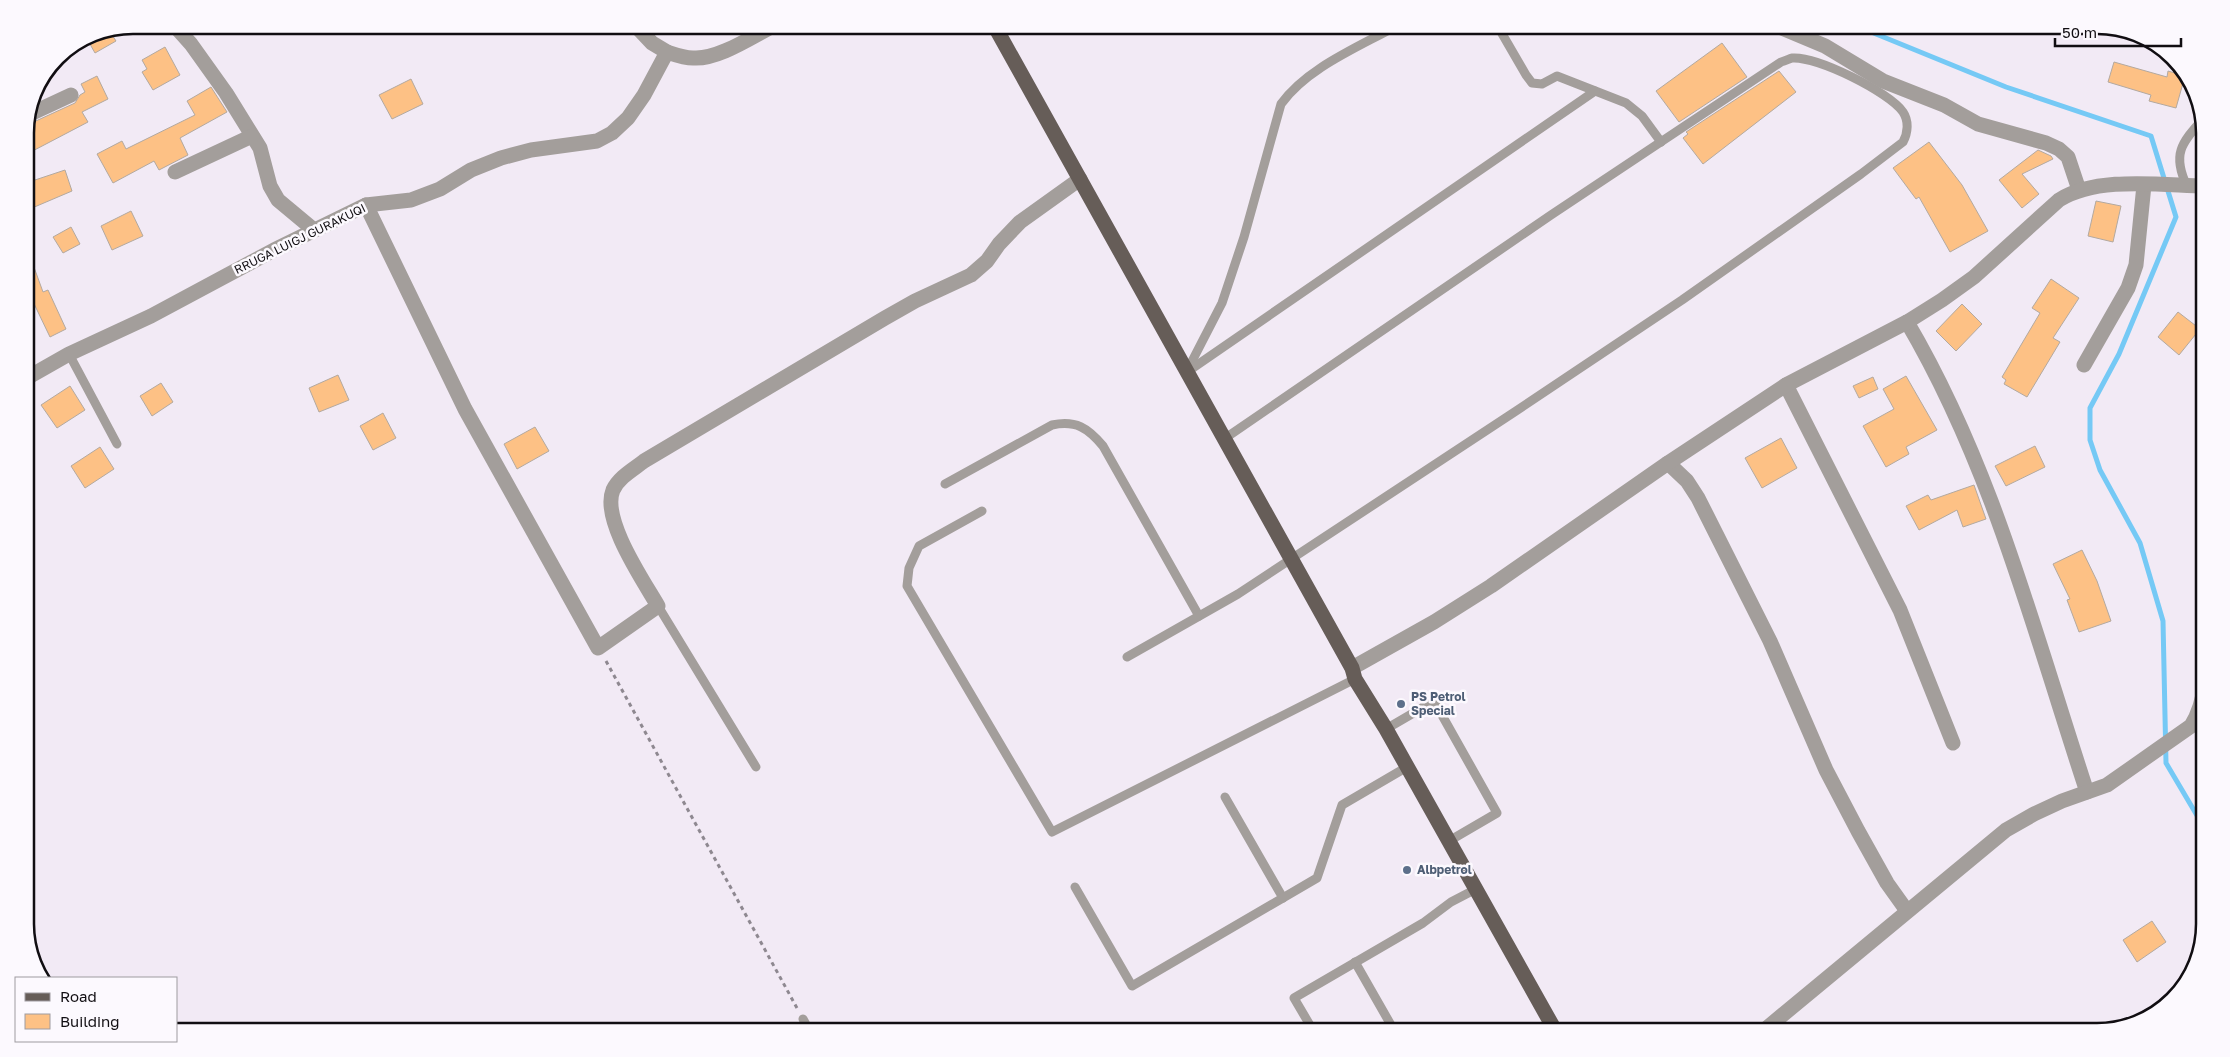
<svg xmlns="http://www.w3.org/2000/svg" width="2230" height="1057" font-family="'Golos Text',sans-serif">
	<rect width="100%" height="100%" fill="#f2eaf5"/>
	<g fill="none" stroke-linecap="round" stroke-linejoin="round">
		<path stroke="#75c9f5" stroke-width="5" d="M1854,25L2006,87L2151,136L2176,217L2119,354L2090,408V440L2100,470L2140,543L2163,621L2166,763L2205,829"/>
	</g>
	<g fill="#fdc185" stroke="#b3a9a0">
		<path d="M109,30L116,41L95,53L86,37L92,33Z"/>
		<path d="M1722,43L1747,77L1679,122L1656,91Z"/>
		<path d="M165,47L180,75L153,90L142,72L147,69L142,60Z"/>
		<path d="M2114,62L2167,77L2168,71L2185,76L2176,108L2149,101L2151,95L2108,82Z"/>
		<path d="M1779,71L1796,92L1703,164L1683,138L1688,134L1686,132Z"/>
		<path d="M97,76L108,99L82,112L88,122L25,155V126L75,103L80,95L85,92L81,84Z"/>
		<path d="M411,79L423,104L392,119L379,95Z"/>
		<path d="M211,87L227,112L180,138L188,155L159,170L154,161L113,183L97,154L122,141L126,149L195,115L187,101Z"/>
		<path d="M1929,142L1962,185L1988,231L1950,252L1919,197L1916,199L1893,168Z"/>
		<path d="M2038,150L2051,156L2053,159L2022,174L2039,194L2022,208L1999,180Z"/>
		<path d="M25,157L35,180L65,170L72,191L25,211Z"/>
		<path d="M2096,201L2121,206L2113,242L2088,236Z"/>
		<path d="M131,211L143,236L112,250L101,226Z"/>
		<path d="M71,227L80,244L63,253L53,237Z"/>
		<path d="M25,248H27L43,292L48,290L66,329L50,337L25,285Z"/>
		<path d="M2051,279L2079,298L2053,338L2060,342L2027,397L2004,384L2006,380L2002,377L2040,313L2032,308Z"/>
		<path d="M1962,304L1982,324L1956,351L1936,331Z"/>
		<path d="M2178,312L2200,329L2179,355L2158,337Z"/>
		<path d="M338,375L349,400L319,412L309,388Z"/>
		<path d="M1906,376L1937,430L1906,447L1909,454L1886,467L1863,426L1894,409L1883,389Z"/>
		<path d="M1873,377L1878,389L1859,398L1853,386Z"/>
		<path d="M161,383L173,402L152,416L140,396Z"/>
		<path d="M70,386L85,410L57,428L41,405Z"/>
		<path d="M383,413L396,438L373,450L360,426Z"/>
		<path d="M535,427L549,451L517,469L504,444Z"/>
		<path d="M1781,438L1797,468L1762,488L1745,458Z"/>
		<path d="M2035,446L2045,467L2006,486L1995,466Z"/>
		<path d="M100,447L114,469L85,488L71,466Z"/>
		<path d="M1974,485L1986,519L1963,527L1957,510L1919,530L1906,506L1928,495L1931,500Z"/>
		<path d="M2082,550L2097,581L2111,621L2079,632L2067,600L2070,599L2053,564Z"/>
		<path d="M2152,921L2166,942L2137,962L2123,940Z"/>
	</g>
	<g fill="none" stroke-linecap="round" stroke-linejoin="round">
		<path stroke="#8e8890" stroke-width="3" stroke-dasharray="4 4" stroke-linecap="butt" d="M606,661L797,1008"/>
		<g stroke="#a39e9b" stroke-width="9">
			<path d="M1497,25L1526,75L1532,83L1542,84L1557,76L1626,103L1642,116L1661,142"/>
			<path d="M2187,186C2172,155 2181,143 2203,119"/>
			<path d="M69,354L117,444"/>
			<path d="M1188,369L1222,303L1244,237L1281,104C1308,67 1359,47 1398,25"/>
			<path d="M1187,372L1595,91"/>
			<path d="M945,484L1052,425C1076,420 1088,428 1103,446L1199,616"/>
			<path d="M982,511L919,546L909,568L907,586L1052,832L1355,679"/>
			<path d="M658,606L756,767"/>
			<path d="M1127,657L1238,594L1516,411L1682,300L1861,174L1903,142C1908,133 1909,121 1903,112C1889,92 1817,56 1792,58C1789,59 1785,61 1781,62L1551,215L1224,439"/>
			<path d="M1386,729L1434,701L1497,813L1449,841"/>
			<path d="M1225,797L1283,898"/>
			<path d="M1075,887L1132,986L1317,878L1342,805L1407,767"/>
			<path d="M1355,962L1391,1025L1380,1032"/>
			<path d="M803,1019L810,1032"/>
			<path d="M1314,1032L1294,998L1423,923L1451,902L1476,889"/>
		</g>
		<g stroke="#a39e9b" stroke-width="15">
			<path d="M174,25L191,44L226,93L260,148L270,186L278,200L314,230"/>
			<path d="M635,25L652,43L667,52"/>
			<path d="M1782,28L1825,46L1883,81L1944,105L1978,124L2046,143L2059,149L2068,157L2079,190"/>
			<path d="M28,115L71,95"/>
			<path d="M175,172L252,136"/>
			<path d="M366,205L465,409L598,648L658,606C643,580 601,519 613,490C619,477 634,469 644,461L885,318L915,301L971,275L987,261L999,244L1020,222L1080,179"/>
			<path d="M1907,322C1993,468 2034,632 2087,792"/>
			<path d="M2084,365L2128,288L2136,265L2144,185"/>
			<path d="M25,379L69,354L151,316L274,250L366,205L411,200L440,189L471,170L501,158L531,150L597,141L612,133L628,118L644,95L667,52C676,55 684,58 693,58C718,60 753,36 775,25"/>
			<path d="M1786,385L1900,610L1953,743"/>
			<path d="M1668,463L1687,481L1698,498L1770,641L1826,770L1858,831L1887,883L1907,911"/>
			<path d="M1352,668L1434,622L1491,586L1668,463L1786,385L1907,322L1942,300L1974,277L2059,200C2097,176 2160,185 2205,186"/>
			<path d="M1762,1032L2006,830L2034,814L2062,801L2107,785L2191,726C2200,712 2203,699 2205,683"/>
		</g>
		<path stroke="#665d58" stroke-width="15" d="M994,25L1352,668L1355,679L1386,729L1556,1032"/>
	</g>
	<g fill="#5c6f8a" stroke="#fcf9fe" stroke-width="2">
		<circle cx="1401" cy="704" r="5"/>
		<circle cx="1407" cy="870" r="5"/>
	</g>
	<g text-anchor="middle" stroke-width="5" stroke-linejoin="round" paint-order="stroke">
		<g font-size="12" fill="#110e12" stroke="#fcf9fe">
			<text transform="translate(300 239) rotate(-26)" y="4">RRUGA LUIGJ GURAKUQI</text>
		</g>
		<g font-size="12" font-weight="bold" fill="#4e5e75" stroke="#fcf9fe" text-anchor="start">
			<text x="1411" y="701">PS Petrol<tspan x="1411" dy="14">Special</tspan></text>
			<text x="1417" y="874">Albpetrol</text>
		</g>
	</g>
	<path d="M0 0H2230V1057H0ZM133 34H2097A99 99 0 0 1 2196 133V924A99 99 0 0 1 2097 1023H133A99 99 0 0 1 34 924V133A99 99 0 0 1 133 34Z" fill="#fcf9fe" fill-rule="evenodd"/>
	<path fill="none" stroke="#110e12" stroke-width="2.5" d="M133 34H2097A99 99 0 0 1 2196 133V924A99 99 0 0 1 2097 1023H133A99 99 0 0 1 34 924V133A99 99 0 0 1 133 34Z"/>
	<rect x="15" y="977" width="162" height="65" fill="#fcf9fe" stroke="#9e9ba0"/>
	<rect x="25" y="993" width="25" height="8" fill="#665d58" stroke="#9e9ba0"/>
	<text x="60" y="1002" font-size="15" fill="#110e12">Road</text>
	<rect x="25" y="1014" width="25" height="15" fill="#fdc185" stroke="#9e9ba0"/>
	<text x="60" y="1027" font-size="15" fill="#110e12">Building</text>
	<path d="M2055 38v8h126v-8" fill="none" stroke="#110e12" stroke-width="2.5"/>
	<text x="2062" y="38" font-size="15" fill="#110e12" stroke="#fcf9fe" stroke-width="4" paint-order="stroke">50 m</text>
</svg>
